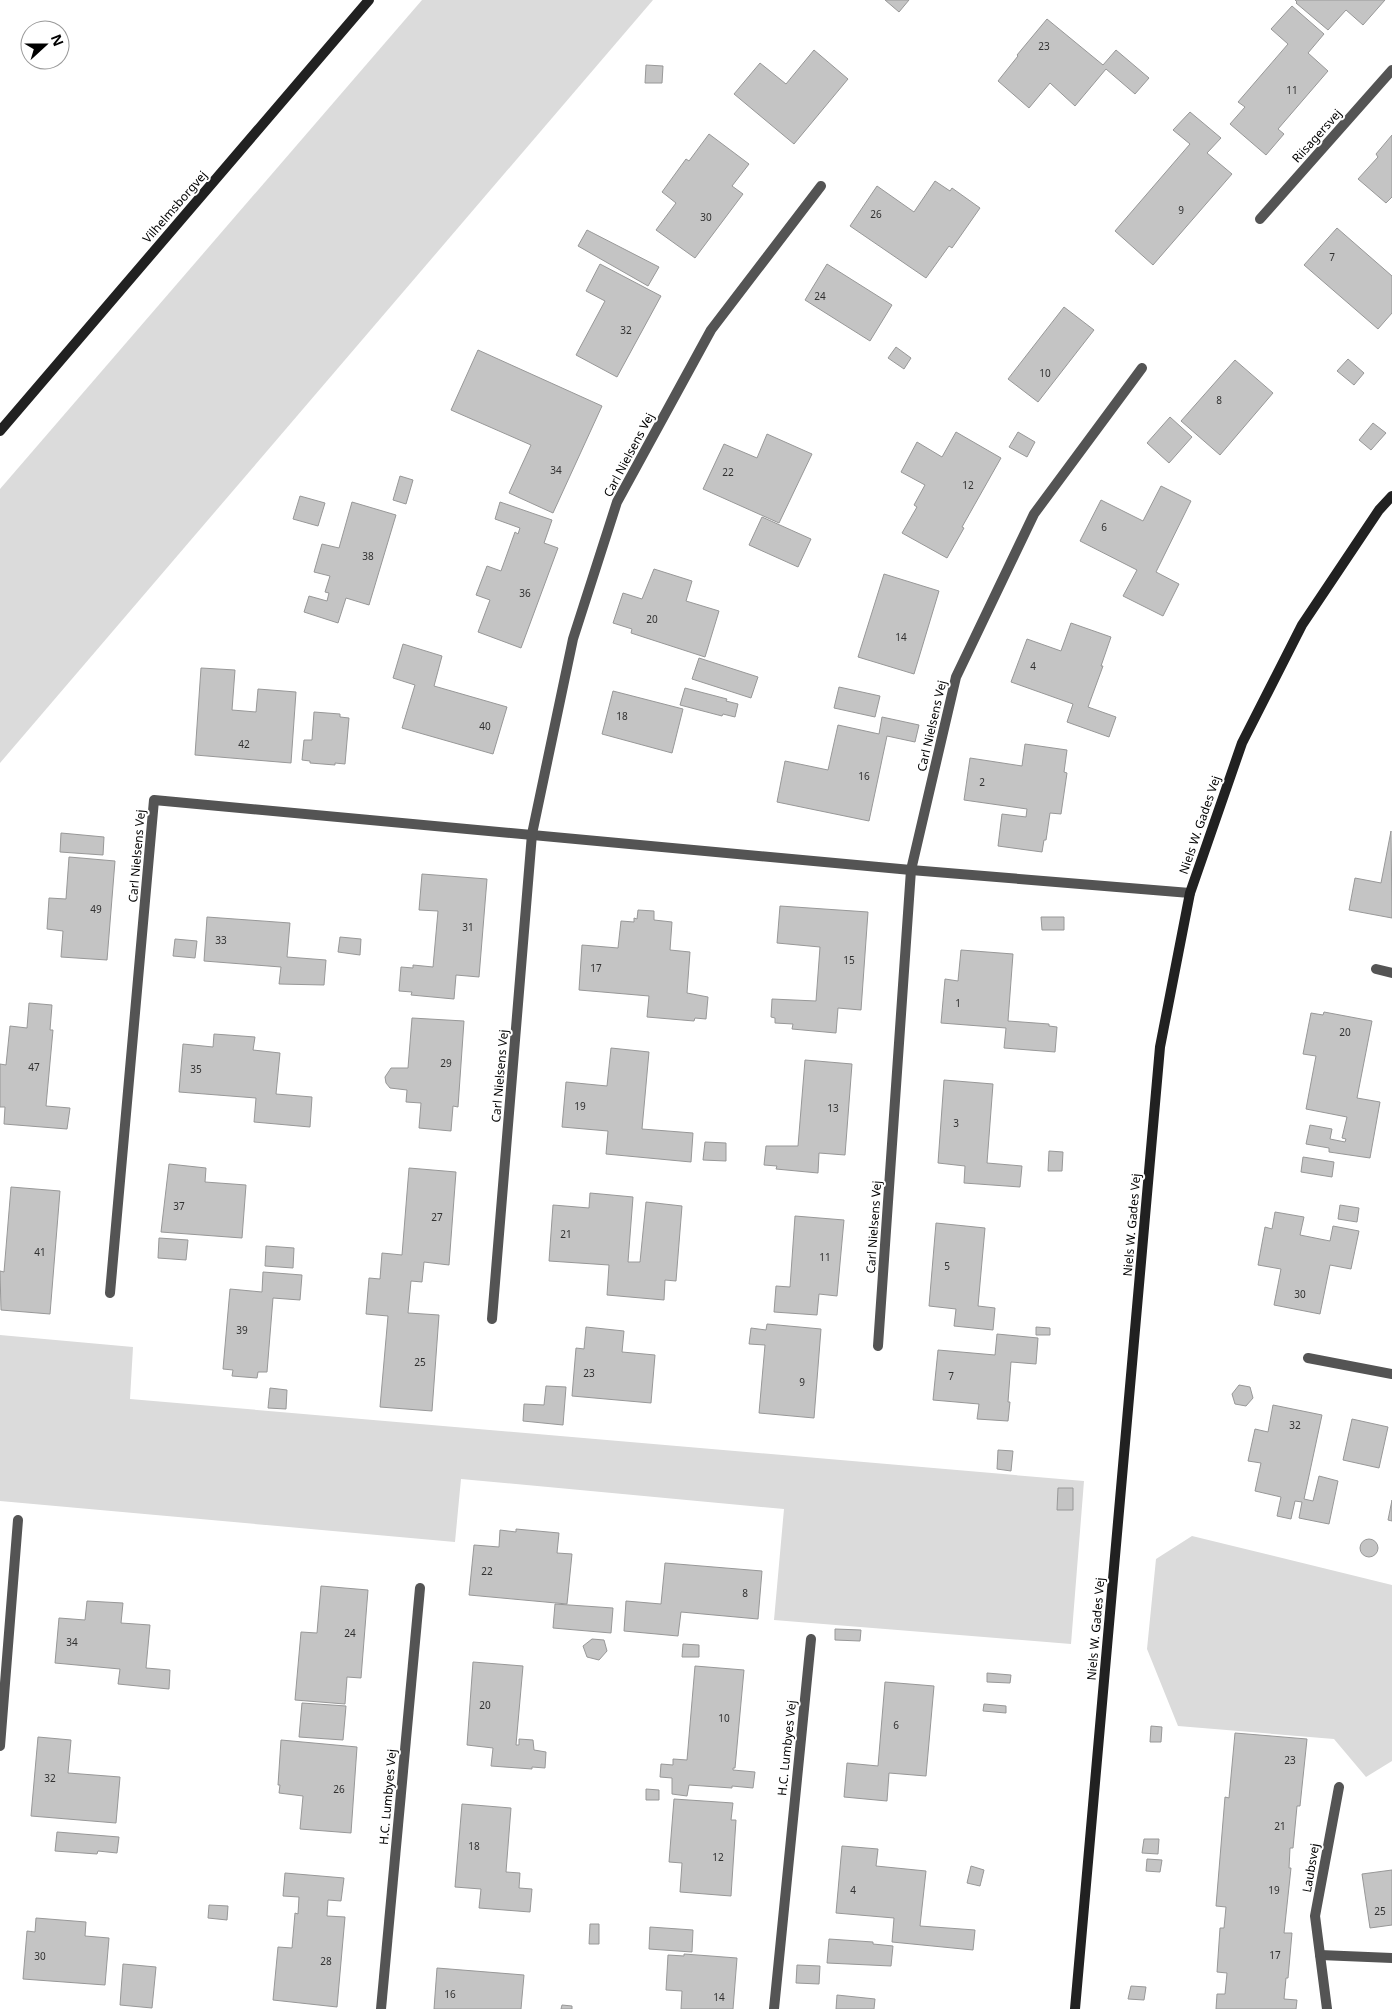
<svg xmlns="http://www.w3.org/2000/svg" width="1392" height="2009" font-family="'Noto Sans',sans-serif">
	<rect width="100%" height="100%" fill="#fff"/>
	<g fill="#dbdbdb">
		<path d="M422,0H653L0,763V489Z"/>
		<path d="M0,1335L133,1347L130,1399L1084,1481L1071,1644L774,1620L784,1509L461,1479L455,1542L0,1501Z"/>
		<path d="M1192,1536L1392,1585V1761L1366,1777L1334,1739L1178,1726L1147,1649L1156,1559Z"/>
	</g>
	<g fill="#c4c4c4" stroke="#989898">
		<path d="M885,0H909L899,12Z"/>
		<path d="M1295,0H1385L1363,25L1346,10L1328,30L1296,3L1297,2Z"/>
		<path d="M1292,6L1324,34L1308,53L1328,71L1278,129L1284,134L1266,155L1230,124L1245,107L1238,102L1288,44L1271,29Z"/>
		<path d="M1047,19L1103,65L1116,50L1149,78L1135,94L1106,69L1075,106L1050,83L1029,108L998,81L1018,56L1017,55Z"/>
		<path d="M814,50L848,79L794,144L734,94L760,63L786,84Z"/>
		<path d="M646,65L663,66L662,83H645Z"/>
		<path d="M1190,112L1221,138L1207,153L1232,174L1153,265L1115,231L1190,144L1173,130Z"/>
		<path d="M709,134L749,164L732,186L743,194L695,258L656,230L676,203L662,192L686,159L689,161Z"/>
		<path d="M1392,135V197L1386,203L1358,179L1378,157L1376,154Z"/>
		<path d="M935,181L950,191L952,188L980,208L952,248L949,246L926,278L850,226L877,186L914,212Z"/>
		<path d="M1337,228L1392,276V313L1378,329L1304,265Z"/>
		<path d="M587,230L659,267L648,286L578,246Z"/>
		<path d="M600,264L661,296L617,377L576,355L605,301L586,291Z"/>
		<path d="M827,264L892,305L870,341L805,300Z"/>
		<path d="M1064,307L1094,330L1038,402L1008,379Z"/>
		<path d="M896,347L911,358L904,369L888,358Z"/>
		<path d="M478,350L602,406L553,513L509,493L531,445L451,410Z"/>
		<path d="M1348,359L1364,373L1354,385L1337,371Z"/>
		<path d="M1235,360L1273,393L1220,455L1181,421Z"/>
		<path d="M1170,417L1192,437L1169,463L1147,443Z"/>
		<path d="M1373,423L1386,433L1371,450L1359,440Z"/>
		<path d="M956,432L1001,458L962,527L964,528L947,558L902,533L917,507L914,505L925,485L901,472L917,442L942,457Z"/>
		<path d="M1018,432L1035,442L1027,457L1009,447Z"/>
		<path d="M767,434L812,454L779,523L703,489L724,444L757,458Z"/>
		<path d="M400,476L413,480L406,504L393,500Z"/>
		<path d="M1161,486L1191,501L1156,572L1179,584L1163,616L1123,596L1137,570L1080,541L1101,500L1143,521Z"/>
		<path d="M300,496L325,503L318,526L293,519Z"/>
		<path d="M352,502L396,515L369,605L346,598L338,623L304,612L309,596L327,601L329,593L325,592L330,576L314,572L322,544L339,548Z"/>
		<path d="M500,502L552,520L544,543L558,548L521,648L478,632L490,600L476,595L487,566L501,571L515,532L518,534L520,528L495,519Z"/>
		<path d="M762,517L811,539L798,567L749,545Z"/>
		<path d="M654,569L692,581L686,601L719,611L705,657L631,633L632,629L613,623L623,593L642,599Z"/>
		<path d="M884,574L939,591L914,674L858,657Z"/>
		<path d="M1071,623L1111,637L1101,666H1103L1088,707L1116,717L1109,737L1067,722L1073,704L1011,682L1027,639L1061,651Z"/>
		<path d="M403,644L442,656L434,686L507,707L493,754L402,728L415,685L393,678Z"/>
		<path d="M699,658L758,677L751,698L692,679Z"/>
		<path d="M201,668L235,670L232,710L256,712L258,689L296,692L291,763L195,755Z"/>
		<path d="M839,687L880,696L875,717L834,708Z"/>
		<path d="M685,688L727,699L726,701L738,704L735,717L723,714L722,716L680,705Z"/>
		<path d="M613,691L683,709L672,753L602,734Z"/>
		<path d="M314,712L340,714V717L349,718L345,764L335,763V765L310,763V761L302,760L304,740H312Z"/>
		<path d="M882,717L919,725L915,742L887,736L869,821L777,802L785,761L828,770L838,725L879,734Z"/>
		<path d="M1025,744L1067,750L1064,772L1067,773L1061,814L1050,813L1046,840H1044L1042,852L998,846L1002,814L1026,817L1027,809L964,800L970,758L1022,766Z"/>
		<path d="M1391,831L1392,918L1349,910L1355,878L1381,883Z"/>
		<path d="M61,833L104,837L103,855L60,852Z"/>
		<path d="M69,857L115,861L107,960L61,957L63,931L47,929L49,898L66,899Z"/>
		<path d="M422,874L487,879L479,977L456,975L454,999L411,995L412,992L399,991L401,967L413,968V965L433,967L438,911L419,910Z"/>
		<path d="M780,906L868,912L861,1010L838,1008L836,1033L792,1029L793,1024L775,1023V1018L771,1017L772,999L816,1001L820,947L777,943Z"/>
		<path d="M638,910L654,911V920L672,922L670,950L690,952L687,993L708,997L706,1019L695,1018L694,1021L647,1017L649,996L579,990L582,945L618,948L621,921L634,922V918L637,919Z"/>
		<path d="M207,917L290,923L287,957L326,960L324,985L279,984L281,967L204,961Z"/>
		<path d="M1041,917H1064V930H1042Z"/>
		<path d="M340,937L361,939L360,955L338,952Z"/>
		<path d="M175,939L197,941L195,958L173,956Z"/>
		<path d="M961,950L1013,954L1008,1021L1049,1024V1026L1057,1027L1055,1052L1004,1048L1006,1028L941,1023L945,979L958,981Z"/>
		<path d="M29,1003L52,1005L50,1030H53L46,1106L70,1108L67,1129L4,1124L5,1107H0V1064L6,1065L10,1026L27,1028Z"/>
		<path d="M1324,1012L1372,1021L1357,1098L1380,1102L1370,1158L1329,1152V1148L1306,1144L1310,1125L1332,1129L1330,1139L1345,1142L1346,1139L1342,1138L1347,1117L1306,1109L1316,1056L1303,1054L1311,1013L1323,1015Z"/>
		<path d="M412,1018L464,1021L458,1107L453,1106L451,1131L419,1128L421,1103L406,1102L407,1090L390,1088L386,1083L385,1077L391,1068H408Z"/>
		<path d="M214,1034L255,1037L253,1050L280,1053L276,1094L312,1097L310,1127L254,1122L256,1098L179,1092L183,1044L213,1047Z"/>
		<path d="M611,1048L649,1052L642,1129L693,1133L691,1162L606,1154L608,1131L562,1127L566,1082L607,1086Z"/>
		<path d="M805,1060L852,1064L845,1155L819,1153L818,1173L776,1169L777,1166L764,1165L766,1146H798Z"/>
		<path d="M944,1080L993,1084L987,1163L1022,1166L1020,1187L964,1183L965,1166L938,1163Z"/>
		<path d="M705,1142L726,1143V1161L703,1160Z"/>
		<path d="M1049,1151L1063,1152L1062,1171H1048Z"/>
		<path d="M1303,1157L1334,1162L1332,1177L1301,1172Z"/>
		<path d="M169,1164L206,1168L205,1182L246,1185L242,1238L161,1232Z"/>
		<path d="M409,1168L456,1172L449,1265L424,1262L422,1282L411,1281L408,1313L439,1315L432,1411L380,1407L388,1316L366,1314L369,1278L380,1279L382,1253L402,1255Z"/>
		<path d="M11,1187L60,1191L50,1314L1,1310L0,1271L4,1272Z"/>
		<path d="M590,1193L633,1197L628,1262H640L646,1202L682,1206L676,1281L665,1280L664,1300L607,1295L609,1265L549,1261L553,1205L589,1208Z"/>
		<path d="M1340,1205L1359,1208L1357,1222L1338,1219Z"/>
		<path d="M1275,1212L1304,1217L1300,1235L1330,1241L1333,1226L1359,1231L1351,1269L1330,1265L1320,1314L1274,1305L1281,1269L1258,1265L1265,1227L1272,1229Z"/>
		<path d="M795,1216L844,1220L837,1296L819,1294L817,1315L774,1312L776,1286L790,1287Z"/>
		<path d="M936,1223L985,1228L978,1306L995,1308L993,1330L954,1326L956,1309L929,1306Z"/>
		<path d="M159,1238L188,1240L186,1260L158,1258Z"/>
		<path d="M266,1246L294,1248L293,1268L265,1266Z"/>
		<path d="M263,1272L302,1275L300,1300L273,1298L267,1372H258L257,1378L232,1376L233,1370L223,1369L230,1289L262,1292Z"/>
		<path d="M767,1324L821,1329L814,1418L759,1413L765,1345L749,1344L751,1328L766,1330Z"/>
		<path d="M586,1327L624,1331L622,1352L655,1355L651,1403L572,1396L576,1348L584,1349Z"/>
		<path d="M1036,1327L1050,1328V1335H1036Z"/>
		<path d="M997,1334L1038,1338L1036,1364L1011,1362L1008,1402H1010L1008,1421L977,1419L979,1404L933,1400L938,1350L995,1355Z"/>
		<path d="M1239,1385L1250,1387L1253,1398L1246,1406L1235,1404L1232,1394Z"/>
		<path d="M546,1386L566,1387L563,1425L523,1421L524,1404L544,1405Z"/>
		<path d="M270,1388L287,1390L286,1409L268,1408Z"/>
		<path d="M1273,1405L1322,1415L1304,1499L1313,1501L1319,1476L1338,1481L1329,1524L1299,1518L1302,1502L1295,1501L1291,1519L1277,1516L1281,1497L1255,1491L1261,1463L1248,1461L1255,1429L1268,1432Z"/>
		<path d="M1352,1419L1388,1427L1379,1468L1343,1460Z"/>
		<path d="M998,1450L1013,1451L1011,1471L997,1469Z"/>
		<path d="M1058,1488H1073V1510H1057Z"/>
		<path d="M1392,1500V1521L1388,1520Z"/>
		<path d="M516,1529L559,1533L557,1553L572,1554L567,1604L469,1595L474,1545L499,1547L500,1530L516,1532Z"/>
		<circle cx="1369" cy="1548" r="9"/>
		<path d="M665,1563L762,1571L758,1619L681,1612L678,1636L624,1631L626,1601L661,1604Z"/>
		<path d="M321,1586L368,1590L361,1678L347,1677L345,1704L295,1700L301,1632L317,1633Z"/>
		<path d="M87,1601L123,1603L121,1623L150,1625L146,1668L170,1670L169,1689L118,1684L120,1669L55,1663L59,1618L85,1620Z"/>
		<path d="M555,1604L613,1608L611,1633L553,1628Z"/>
		<path d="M835,1629L861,1630L860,1641L835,1640Z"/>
		<path d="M592,1639L604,1640L607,1651L599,1660L587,1657L583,1646Z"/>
		<path d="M683,1644L699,1645V1657H682Z"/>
		<path d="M473,1662L523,1666L516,1745H519V1739L533,1740L534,1750L546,1752L545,1768L532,1767V1769L491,1766L493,1748L467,1745Z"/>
		<path d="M695,1666L744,1670L735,1768H733V1770L755,1772L753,1788L732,1786V1788L689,1785L687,1796L672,1794V1778L660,1777L661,1764L673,1765V1759L687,1760Z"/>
		<path d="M987,1673L1011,1675L1010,1683L987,1682Z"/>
		<path d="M885,1682L934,1686L926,1776L889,1773L887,1801L844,1797L847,1763L878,1766Z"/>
		<path d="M302,1703L346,1706L343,1740L299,1737Z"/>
		<path d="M984,1704L1006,1706V1713L983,1711Z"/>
		<path d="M1151,1726L1162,1727L1161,1742H1150Z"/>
		<path d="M1235,1733L1307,1739L1300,1806H1297L1293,1848H1290L1289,1868H1291L1284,1933H1292L1288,1978H1286L1284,1999L1297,2000L1296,2009H1216L1217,1994H1225L1227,1973L1217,1972L1220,1928H1224L1226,1907L1216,1906L1225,1797L1229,1798Z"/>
		<path d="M38,1737L71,1740L68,1773L120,1777L116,1823L31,1816Z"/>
		<path d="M281,1740L357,1747L351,1833L300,1829L303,1796L279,1793L280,1785H278Z"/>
		<path d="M646,1789L659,1790V1800H646Z"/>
		<path d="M674,1799L733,1803L731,1820H736L731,1896L680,1892L682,1863L669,1862Z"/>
		<path d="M462,1804L511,1808L506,1872L520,1873L519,1888L532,1889L530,1912L479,1908L481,1889L455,1887Z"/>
		<path d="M57,1832L119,1837L117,1853L98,1851L97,1854L55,1851Z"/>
		<path d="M1144,1839H1159L1158,1854L1142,1853Z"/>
		<path d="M842,1846L878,1849L876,1866L926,1871L920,1926L975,1930L973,1950L892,1942L894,1918L836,1913Z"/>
		<path d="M1147,1859L1162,1860L1160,1872L1146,1871Z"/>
		<path d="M971,1866L984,1870L980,1886L967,1883Z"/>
		<path d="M1392,1870V1925L1370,1928L1362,1874Z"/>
		<path d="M285,1873L344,1878L341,1901L328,1900L327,1916L345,1917L337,2007L273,2000L278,1947L292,1948L295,1913L298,1914L299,1897L283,1896Z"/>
		<path d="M209,1905L228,1906L227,1920L208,1918Z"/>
		<path d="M36,1918L86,1922L85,1936L109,1938L105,1985L23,1979L27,1931L35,1932Z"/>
		<path d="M590,1924H599V1944H589Z"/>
		<path d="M650,1927L693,1930L692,1952L649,1949Z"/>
		<path d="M829,1939L873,1942V1944L893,1946L891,1966L827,1963Z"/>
		<path d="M684,1954L737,1958L733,2009H681L682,1991L666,1990L668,1955L684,1956Z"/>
		<path d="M123,1964L156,1967L152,2008L120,2005Z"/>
		<path d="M797,1965L820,1966L819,1984L796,1983Z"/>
		<path d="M437,1968L524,1975L521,2009H434Z"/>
		<path d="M1131,1986L1146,1987L1144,2000L1128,1999Z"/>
		<path d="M837,1995L875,1999L874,2009H836Z"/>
		<path d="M562,2005L572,2006V2009H561Z"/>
	</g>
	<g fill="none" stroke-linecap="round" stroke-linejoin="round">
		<g stroke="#545454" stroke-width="10">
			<path d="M1260,219L1392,70"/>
			<path d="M1376,969L1392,973"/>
			<path d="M110,1293L154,800L911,870L1190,893"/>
			<path d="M492,1319L532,834L573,639L617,502L711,330L821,186"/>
			<path d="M878,1346L911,870L956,677L1034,514L1142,368"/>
			<path d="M1308,1358L1392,1374"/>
			<path d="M0,1746L18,1520"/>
			<path d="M1320,1955L1392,1958"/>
			<path d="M381,2009L420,1588"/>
			<path d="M774,2009L811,1639"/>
			<path d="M1327,2009L1315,1916L1339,1787"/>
		</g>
		<g stroke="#212121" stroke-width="10">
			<path d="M0,431L369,0"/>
			<path d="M1075,2009L1160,1047L1190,893L1242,743L1302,625L1379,510L1392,496"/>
		</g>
	</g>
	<g text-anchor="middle" stroke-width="4" stroke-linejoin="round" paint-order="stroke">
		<g font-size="10" fill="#313131">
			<text x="1044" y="50">23</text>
			<text x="1292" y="94">11</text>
			<text x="1181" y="214">9</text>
			<text x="876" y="218">26</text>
			<text x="706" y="221">30</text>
			<text x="1332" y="261">7</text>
			<text x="820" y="300">24</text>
			<text x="626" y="334">32</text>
			<text x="1045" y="377">10</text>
			<text x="1219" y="404">8</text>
			<text x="556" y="474">34</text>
			<text x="728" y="476">22</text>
			<text x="968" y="489">12</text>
			<text x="1104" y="531">6</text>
			<text x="368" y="560">38</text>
			<text x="525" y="597">36</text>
			<text x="652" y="623">20</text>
			<text x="901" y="641">14</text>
			<text x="1033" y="670">4</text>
			<text x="622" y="720">18</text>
			<text x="485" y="730">40</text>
			<text x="244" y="748">42</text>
			<text x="864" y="780">16</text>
			<text x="982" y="786">2</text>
			<text x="96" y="913">49</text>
			<text x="468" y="931">31</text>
			<text x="221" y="944">33</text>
			<text x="849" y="964">15</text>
			<text x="596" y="972">17</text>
			<text x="958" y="1007">1</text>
			<text x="1345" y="1036">20</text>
			<text x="446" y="1067">29</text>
			<text x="34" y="1071">47</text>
			<text x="196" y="1073">35</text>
			<text x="580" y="1110">19</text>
			<text x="833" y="1112">13</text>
			<text x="956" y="1127">3</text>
			<text x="179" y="1210">37</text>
			<text x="437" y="1221">27</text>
			<text x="566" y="1238">21</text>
			<text x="40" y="1256">41</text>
			<text x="825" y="1261">11</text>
			<text x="947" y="1270">5</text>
			<text x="1300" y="1298">30</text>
			<text x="242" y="1334">39</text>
			<text x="420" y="1366">25</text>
			<text x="589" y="1377">23</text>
			<text x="951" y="1380">7</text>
			<text x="802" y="1386">9</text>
			<text x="1295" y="1429">32</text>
			<text x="487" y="1575">22</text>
			<text x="745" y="1597">8</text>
			<text x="350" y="1637">24</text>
			<text x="72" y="1646">34</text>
			<text x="485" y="1709">20</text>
			<text x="724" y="1722">10</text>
			<text x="896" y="1729">6</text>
			<text x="1290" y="1764">23</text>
			<text x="50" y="1782">32</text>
			<text x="339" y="1793">26</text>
			<text x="1280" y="1830">21</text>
			<text x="474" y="1850">18</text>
			<text x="718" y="1861">12</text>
			<text x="853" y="1894">4</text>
			<text x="1274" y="1894">19</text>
			<text x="1380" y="1915">25</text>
			<text x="1275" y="1959">17</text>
			<text x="40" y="1960">30</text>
			<text x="326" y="1965">28</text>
			<text x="450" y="1998">16</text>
			<text x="719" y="2001">14</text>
		</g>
		<g font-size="12" fill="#000" stroke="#fff">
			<text transform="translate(1317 136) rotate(-48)" y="4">Riisagersvej</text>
			<text transform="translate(175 207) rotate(-49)" y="4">Vilhelmsborgvej</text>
			<text transform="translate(629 455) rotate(-62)" y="4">Carl Nielsens Vej</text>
			<text transform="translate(932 726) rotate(-77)" y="4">Carl Nielsens Vej</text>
			<text transform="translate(1200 825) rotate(-71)" y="4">Niels W. Gades Vej</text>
			<text transform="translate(137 856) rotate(-85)" y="4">Carl Nielsens Vej</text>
			<text transform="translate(500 1076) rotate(-85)" y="4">Carl Nielsens Vej</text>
			<text transform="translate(1132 1225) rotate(-85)" y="4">Niels W. Gades Vej</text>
			<text transform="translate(874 1227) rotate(-86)" y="4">Carl Nielsens Vej</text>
			<text transform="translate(1096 1629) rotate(-85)" y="4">Niels W. Gades Vej</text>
			<text transform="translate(787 1748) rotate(-84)" y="4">H.C. Lumbyes Vej</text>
			<text transform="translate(388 1797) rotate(-85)" y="4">H.C. Lumbyes Vej</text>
			<text transform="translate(1311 1868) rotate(-80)" y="4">Laubsvej</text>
		</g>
	</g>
	<g transform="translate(45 45) rotate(69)"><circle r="24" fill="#ffffff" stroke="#999999"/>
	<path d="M0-4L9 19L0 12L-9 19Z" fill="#000000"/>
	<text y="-8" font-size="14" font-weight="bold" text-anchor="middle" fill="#000000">N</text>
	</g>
</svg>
